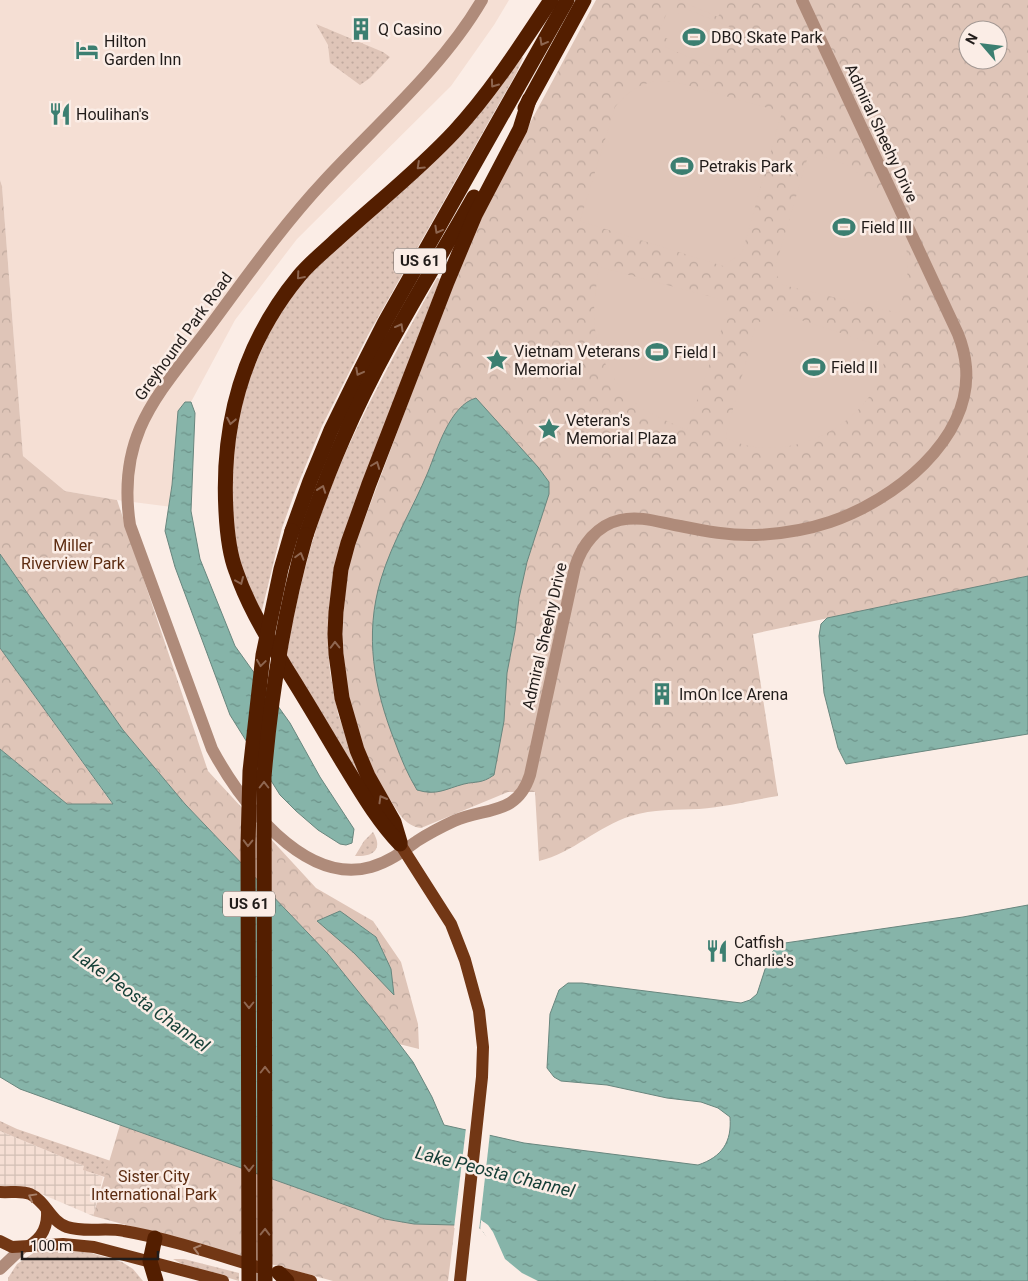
<svg xmlns="http://www.w3.org/2000/svg" width="1028" height="1281" font-family="Roboto,sans-serif">
	<defs>
		<pattern id="industrial-grid" width="8" height="8" patternUnits="userSpaceOnUse" patternTransform="scale(1.25)"><rect width="8" height="8" fill="#f5dfd4"/><path d="M0 4h8M4 0v8" fill="none" stroke="#d2bfb5"/></pattern>
		<pattern id="grass-dots" width="8" height="8" patternUnits="userSpaceOnUse" patternTransform="scale(1.25)"><rect width="8" height="8" fill="#dfc5b8"/><path d="M2 2h.1M6 6h.1" fill="none" stroke="#bfa99e" stroke-width="1.8" stroke-linecap="round"/></pattern>
		<pattern id="park-crowns" width="20" height="18" patternUnits="userSpaceOnUse" patternTransform="scale(1.25)"><rect width="20" height="18" fill="#dfc5b8"/><path d="M2 6a3 3 0 1 1 6 0M12 15a3 3 0 1 1 6 0" fill="none" stroke="#bfa99e"/></pattern>
		<pattern id="water-ripples" width="26" height="14" patternUnits="userSpaceOnUse" patternTransform="scale(1.25)"><rect width="26" height="14" fill="#86b4a9"/><path d="M2 4q2-2 4 0t4 0M15 11q2-2 4 0t4 0" fill="none" stroke="#6d9289"/></pattern>
	</defs>
	<rect width="100%" height="100%" fill="#fbede6"/>
	<path fill="#f5dfd4" d="M0,0H509L494,25L451,86L297,239L235,320L191,402L180,508L117,500L65,491L23,456L2,186L0,180Z"/>
	<path fill="url(#industrial-grid)" d="M0,1131L84,1166V1170L103,1177L93,1216L25,1187H0Z"/>
	<g fill="url(#grass-dots)">
		<path d="M316,24L383,52L390,57L370,78L360,85L330,63L328,45Z"/>
		<path d="M522,57L523,58L517,72L368,335L322,426L296,489L282,528L261,614L244,577L235,543L229,495L241,396L275,320L302,282L349,236L467,128L494,96Z"/>
		<path d="M437,278L440,279L405,374L328,646L330,672L338,714L363,783L285,659C297,599 310,538 333,482C362,411 400,345 437,278Z"/>
		<path d="M373,832C384,850 372,857 355,856L364,841Z"/>
		<path d="M0,1121L17,1129L152,1175L114,1180L83,1170L84,1166L0,1131Z"/>
		<path d="M84,1251L122,1262L133,1269L143,1281H8V1278L17,1264L35,1252Z"/>
		<path d="M173,1259H184L239,1273V1281L182,1264Z"/>
	</g>
	<g fill="url(#park-crowns)" fill-rule="evenodd">
		<path d="M596,0H1028V576L753,634L778,796C752,800 725,807 699,809C676,810 653,809 631,816C598,826 573,853 539,861L535,792H508L421,828C404,826 398,811 389,798C357,749 342,688 343,630C343,607 346,584 349,561L462,259L501,177ZM968,30H998V60H968Z"/>
		<path d="M0,180L2,186L23,456L65,491L117,500L208,771L316,888L373,921L401,962L418,1024L419,1049L399,1044L328,954L185,804L123,730L0,554Z"/>
		<path d="M0,648L113,805L67,804L0,749Z"/>
		<path d="M120,1125L385,1219L414,1224L455,1225L448,1281H333L93,1216Z"/>
	</g>
	<g fill="#dfc5b8">
		<path d="M678,0H727L718,17Z"/>
		<path d="M682,7L730,27L713,67L665,47L668,39L658,34L668,10L678,14Z"/>
		<path d="M657,81L676,82L782,112L742,253L723,266L580,221L615,107C628,92 636,85 657,81Z"/>
		<path d="M809,153C823,157 840,160 852,169C887,193 913,235 907,279C905,290 901,302 899,313L783,285L774,271Z"/>
		<path d="M599,267L720,299L727,313L687,430C672,423 656,417 642,408C612,386 593,349 594,312C594,297 597,282 599,267Z"/>
		<path d="M773,311L887,348C884,358 883,372 879,381C856,426 804,453 754,447C745,446 734,441 725,438L756,325Z"/>
	</g>
	<g fill="url(#water-ripples)" stroke="#68867e">
		<path d="M476,398L538,467L549,482V494L527,562L519,598L515,631L507,673L504,721L494,775C481,784 477,781 464,784C445,789 437,796 417,790C408,775 401,759 395,742C374,689 364,635 381,579C392,542 413,508 428,472C437,450 450,405 476,398Z"/>
		<path d="M185,402H191L195,413L191,511L200,559L235,646L290,723L320,777L354,829L352,843L346,845L340,844L318,830L296,811L280,795L230,715L175,567L165,531L172,485L178,411Z"/>
		<path d="M0,554L123,730L185,804L328,954L378,1016L413,1062L432,1097L444,1125L524,1143L698,1165C722,1157 732,1142 730,1117L718,1108L701,1102L667,1098L607,1085L561,1081L554,1077L547,1068L550,1014L559,990L568,983H582L741,1003L750,1000L757,994L770,954L776,948L785,943L963,917L1028,905V1281H522L507,1272L494,1245L480,1228L455,1225L414,1224L385,1219L120,1125L20,1089L0,1077V749L67,804H113L0,648Z"/>
		<path d="M1028,576V734L846,764L838,748L824,693L819,636L821,624L827,618Z"/>
		<path d="M340,911L376,937L391,969L394,995L354,953L317,921Z"/>
	</g>
	<g fill="#fbede6">
		<path d="M466,1128L490,1133L479,1231L454,1228Z"/>
		<path d="M481,1220L488,1225L493,1232L505,1259L522,1273L538,1281H517L499,1268L492,1246L483,1232L480,1231Z"/>
	</g>
	<g fill="none" stroke-linecap="round" stroke-linejoin="round">
		<g stroke="#af8b7a" stroke-width="12">
			<path d="M482,0C443,67 378,123 325,180C283,225 247,276 210,326C159,394 116,433 130,525L212,749C240,801 304,886 371,867C389,862 402,852 417,841C428,834 441,827 454,821C486,807 517,816 530,775L575,567C582,545 597,525 620,520C641,515 661,523 680,526C705,531 730,536 756,535C781,534 806,530 830,522C893,501 972,440 966,367C965,355 962,344 958,334L802,0"/>
			<path d="M0,1269L22,1248"/>
		</g>
		<g stroke="#723715" stroke-width="12">
			<path d="M400,844L451,924L465,960L479,1011L483,1047L482,1077L460,1281"/>
			<path d="M0,1192C10,1193 21,1190 30,1194C46,1201 50,1221 67,1227C85,1233 106,1227 124,1231C170,1239 214,1254 258,1267"/>
			<path d="M0,1241L12,1247L63,1244L94,1247L223,1281"/>
			<path d="M29,1246C43,1237 48,1226 47,1210"/>
			<path d="M277,1272L311,1281"/>
		</g>
		<g stroke="#531e00" stroke-width="15">
			<path d="M525,108L584,0"/>
			<path d="M292,531L310,481L331,430L357,377L385,322L567,0"/>
			<path d="M306,535C317,503 329,471 343,439C379,355 429,276 474,197"/>
			<path d="M400,842L394,822L368,776L357,750L342,698L336,654L335,634L336,612L341,569L348,543L369,484L447,282L475,215L520,129L529,100"/>
			<path d="M400,844C377,820 360,790 342,761C324,731 306,700 287,670C268,638 248,607 236,571C229,553 227,531 226,512C221,424 243,344 299,276C309,264 321,254 332,244C373,206 417,172 455,131C492,91 521,45 551,0"/>
			<path d="M155,1238L150,1261L156,1281"/>
			<path d="M279,1273L287,1281"/>
		</g>
		<g stroke="#531e00" stroke-width="15">
			<path d="M249,1281L248,844L250,771L263,655L281,569L292,531"/>
			<path d="M265,1281L264,777C271,693 283,616 306,535"/>
		</g>
	</g>
	<defs><path id="oneway-chevron" d="M-2-3.5L2.5 0L-2 3.5" fill="none" stroke-width="1.6" stroke-linecap="round" stroke-linejoin="round" transform="scale(1.25)"/></defs>
	<g stroke="#8e6650">
		<use href="#oneway-chevron" transform="translate(543 42) rotate(119)"/>
		<use href="#oneway-chevron" transform="translate(494 84) rotate(126)"/>
		<use href="#oneway-chevron" transform="translate(420 166) rotate(137)"/>
		<use href="#oneway-chevron" transform="translate(438 230) rotate(119)"/>
		<use href="#oneway-chevron" transform="translate(300 276) rotate(131)"/>
		<use href="#oneway-chevron" transform="translate(400 327) rotate(-61)"/>
		<use href="#oneway-chevron" transform="translate(359 372) rotate(118)"/>
		<use href="#oneway-chevron" transform="translate(231 421) rotate(101)"/>
		<use href="#oneway-chevron" transform="translate(376 465) rotate(-69)"/>
		<use href="#oneway-chevron" transform="translate(322 489) rotate(-70)"/>
		<use href="#oneway-chevron" transform="translate(300 556) rotate(-74)"/>
		<use href="#oneway-chevron" transform="translate(240 581) rotate(67)"/>
		<use href="#oneway-chevron" transform="translate(335 645) rotate(-91)"/>
		<use href="#oneway-chevron" transform="translate(261 663) rotate(98)"/>
		<use href="#oneway-chevron" transform="translate(264 785) rotate(-90)"/>
		<use href="#oneway-chevron" transform="translate(382 799) rotate(-120)"/>
		<use href="#oneway-chevron" transform="translate(248 843) rotate(91)"/>
		<use href="#oneway-chevron" transform="translate(249 1005) rotate(90)"/>
		<use href="#oneway-chevron" transform="translate(265 1070) rotate(-90)"/>
		<use href="#oneway-chevron" transform="translate(249 1168) rotate(90)"/>
		<use href="#oneway-chevron" transform="translate(265 1232) rotate(-89)"/>
	</g>
	<g stroke="#a98069">
		<use href="#oneway-chevron" transform="translate(32 1197) rotate(-151)"/>
		<use href="#oneway-chevron" transform="translate(197 1249) rotate(-164)"/>
	</g>
	<defs>
		<symbol id="building-bare" viewBox="-9 -9 18 18"><path d="M-4-6H4V6H1V3H-1V6H-4ZM-2.5-4.3h1.7v1.8h-1.7ZM.8-4.3h1.7v1.8H.8ZM-2.5-1h1.7V.8h-1.7ZM.8-1h1.7V.8H.8Z" fill="#3c7f71" stroke="#fbede6" stroke-width="2.5" paint-order="stroke"/></symbol>
		<symbol id="stadium-bare" viewBox="-9 -9 18 18"><path d="M0-5a6.5 5 0 1 0 0 10a6.5 5 0 1 0 0-10ZM-3.5-1.8h7v3.6h-7Z" fill="#3c7f71" stroke="#fbede6" stroke-width="2.5" paint-order="stroke"/></symbol>
		<symbol id="hotel-bare" viewBox="-9 -9 18 18"><path d="M-6-4.5h1.5V1H6V5H4.5V3h-9V5H-6ZM-4 0a1.8 1.8 0 1 1 3.6 0ZM.5 0V-2.5h3Q6-2.5 6 0Z" fill="#3c7f71" stroke="#fbede6" stroke-width="2.5" paint-order="stroke"/></symbol>
		<symbol id="restaurant-bare" viewBox="-9 -9 18 18"><path d="M-5-6h1v4h1v-4h1v4h1v-4h1v5L-1.5 .5V6h-2V.5L-5-1ZM5-6V6H3V1.5H1.5Q1.5-4 5-6Z" fill="#3c7f71" stroke="#fbede6" stroke-width="2.5" paint-order="stroke"/></symbol>
		<symbol id="sight-bare" viewBox="-9 -9 18 18"><path d="M0-6L1.8-2.2L6-1.7L2.9 1.2L3.7 5.4L0 3.3L-3.7 5.4L-2.9 1.2L-6-1.7L-1.8-2.2Z" fill="#3c7f71" stroke="#fbede6" stroke-width="2.5" paint-order="stroke"/></symbol>
	</defs>
	<g fill-rule="evenodd">
		<use href="#building-bare" x="345" y="13" width="32" height="32"/>
		<use href="#stadium-bare" x="678" y="21" width="32" height="32"/>
		<use href="#hotel-bare" x="71" y="34" width="32" height="32"/>
		<use href="#restaurant-bare" x="44" y="98" width="32" height="32"/>
		<use href="#stadium-bare" x="666" y="150" width="32" height="32"/>
		<use href="#stadium-bare" x="828" y="211" width="32" height="32"/>
		<use href="#stadium-bare" x="641" y="336" width="32" height="32"/>
		<use href="#sight-bare" x="481" y="344" width="32" height="32"/>
		<use href="#stadium-bare" x="798" y="351" width="32" height="32"/>
		<use href="#sight-bare" x="533" y="413" width="32" height="32"/>
		<use href="#building-bare" x="646" y="678" width="32" height="32"/>
		<use href="#restaurant-bare" x="701" y="935" width="32" height="32"/>
	</g>
	<g text-anchor="middle" stroke-width="5" stroke-linejoin="round" paint-order="stroke">
		<g fill="#fbede6" stroke="#625b57" stroke-width="1">
			<rect x="394" y="248.5" width="52" height="25" rx="4"/>
			<rect x="223" y="891.5" width="52" height="25" rx="4"/>
		</g>
		<g font-size="15" font-weight="bold" fill="#211c1a">
			<text x="420" y="266">US 61</text>
			<text x="249" y="909">US 61</text>
		</g>
		<g font-size="16" fill="#211c1a" stroke="#fbede6" text-anchor="start">
			<text x="378" y="35">Q Casino</text>
			<text x="711" y="43">DBQ Skate Park</text>
			<text x="104" y="47">Hilton<tspan x="104" dy="18">Garden Inn</tspan></text>
			<text x="76" y="120">Houlihan's</text>
			<text x="699" y="172">Petrakis Park</text>
			<text x="861" y="233">Field III</text>
			<text x="514" y="357">Vietnam Veterans<tspan x="514" dy="18">Memorial</tspan></text>
			<text x="674" y="358">Field I</text>
			<text x="831" y="373">Field II</text>
			<text x="566" y="426">Veteran's<tspan x="566" dy="18">Memorial Plaza</tspan></text>
			<text x="679" y="700">ImOn Ice Arena</text>
			<text x="734" y="948">Catfish<tspan x="734" dy="18">Charlie's</tspan></text>
		</g>
		<g font-size="16" fill="#211c1a" stroke="#fbede6">
			<text transform="translate(882 133) rotate(65)" y="6">Admiral Sheehy Drive</text>
			<text transform="translate(183 336) rotate(-54)" y="6">Greyhound Park Road</text>
			<text transform="translate(544 636) rotate(-77)" y="6">Admiral Sheehy Drive</text>
		</g>
		<g font-size="16" fill="#5d2c11" stroke="#fbede6">
			<text x="73" y="551">Miller<tspan x="73" dy="18">Riverview Park</tspan></text>
			<text x="154" y="1182">Sister City<tspan x="154" dy="18">International Park</tspan></text>
		</g>
		<g font-size="18" font-style="italic" fill="#143e36" stroke="#fbede6">
			<text transform="translate(141 1000) rotate(36)" y="6">Lake Peosta Channel</text>
			<text transform="translate(495 1172) rotate(14)" y="6">Lake Peosta Channel</text>
		</g>
	</g>
	<g transform="translate(983 45) rotate(298)"><circle r="24" fill="#fbede6" stroke="#a49994"/>
	<path d="M0-4L9 19L0 12L-9 19Z" fill="#3c7f71"/>
	<text y="-8" font-size="14" font-weight="bold" text-anchor="middle" fill="#211c1a">N</text>
	</g>
	<path d="M22 1251v8h136v-8" fill="none" stroke="#211c1a" stroke-width="2.5"/>
	<text x="30" y="1251" font-size="15" fill="#211c1a" stroke="#fbede6" stroke-width="4" paint-order="stroke">100 m</text>
</svg>
